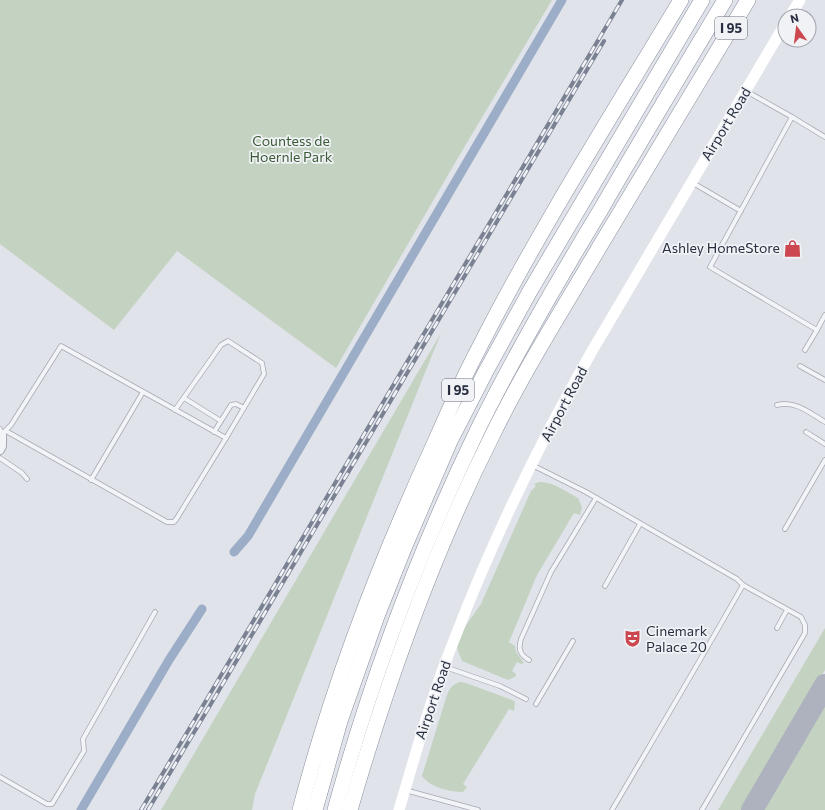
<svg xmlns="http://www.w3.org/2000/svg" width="825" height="810" font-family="Commissioner,sans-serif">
	<rect width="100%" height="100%" fill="#e0e3e9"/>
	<g fill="#c4d2c1">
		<path d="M0,0H552L459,156L336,368L177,251L114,330L0,244Z"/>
		<path d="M441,333L255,794L252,810H161Z"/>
		<path d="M539,482C552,481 567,492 578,498L582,507L580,515L574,513L537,575L509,642L515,646L516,652L524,663L521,664L517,662L512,671L516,674V676L508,680L462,661L458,651L457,645L464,628L481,604L531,491L536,486L534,484Z"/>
		<path d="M825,628V670L743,810H718Z"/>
		<path d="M460,682L466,683L512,700L515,702L514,711L509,709L463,784L467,787L463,792C449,792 430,787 422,776L446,698C449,689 451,685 460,682Z"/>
		<path d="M825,701V810H761Z"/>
	</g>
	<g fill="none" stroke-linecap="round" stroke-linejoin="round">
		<g stroke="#9cadc8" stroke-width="9">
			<path d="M234,552L248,536L562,0"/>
			<path d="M81,810L169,660L202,609"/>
		</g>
		<path stroke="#adb2be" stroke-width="22" d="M752,810L825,685"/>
		<defs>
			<g id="lane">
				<path d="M746,91L792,117"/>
				<path d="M825,137L792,117L710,267L817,330L825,315"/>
				<path d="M693,183L741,211"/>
				<path d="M805,350L817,330"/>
				<path d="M800,366L825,380"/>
				<path d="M184,398L221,421"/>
				<path d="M777,405C795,400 810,413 825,422"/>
				<path d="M175,410L221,345L228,341L262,363L264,374L226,438"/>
				<path d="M0,429L2,434L11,425L61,346L226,438L177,518L174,522H167L6,431"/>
				<path d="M214,432L231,405L236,404L244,408"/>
				<path d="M806,432L825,444"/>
				<path d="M0,458L22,473L27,479"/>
				<path d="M532,465L586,492L737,579L743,585"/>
				<path d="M91,480L143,392"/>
				<path d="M785,529L825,460"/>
				<path d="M605,586L640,524"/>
				<path d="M777,628L787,610"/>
				<path d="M529,660C520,655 518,649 521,639L551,572L596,498"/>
				<path d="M445,667L500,686L526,699"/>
				<path d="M536,704L573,641"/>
				<path d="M0,777L47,804H52L84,751L83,739L155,612"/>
				<path d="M405,790L478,810"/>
				<path d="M612,810C656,735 700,661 743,585L801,617L805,625V633L702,810"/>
			</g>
			<path id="street" d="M0,450L2,446V434"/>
			<g id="highway">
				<path d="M300,810C333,683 380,561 435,442C449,410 463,378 479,348C540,228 612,115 681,0"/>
				<path d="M315,810L340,721L377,616L404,548L450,441L486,371L530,291L702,0"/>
				<path d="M335,810C371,679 419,551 478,429C515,354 557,282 600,211C641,140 683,70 725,0"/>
				<path d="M350,810C387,682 432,555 492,436C524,370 563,309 600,246C649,164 699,82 748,0"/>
			</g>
		</defs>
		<use href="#lane" stroke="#a5a9b3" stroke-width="5.5"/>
		<use href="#street" stroke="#a5a9b3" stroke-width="10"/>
		<use href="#highway" stroke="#888f9f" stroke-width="16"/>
		<use href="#lane" stroke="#f3f4f7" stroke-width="4"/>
		<use href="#street" stroke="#f3f4f7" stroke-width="8"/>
		<g stroke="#fff" stroke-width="11">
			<path d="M790,16L800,0"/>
			<path d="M399,810C416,752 433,691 456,635C494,537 540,442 592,351L785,24"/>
		</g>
		<use href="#highway" stroke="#fff" stroke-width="15"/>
		<defs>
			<g id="rail">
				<path d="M141,810L622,0"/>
				<path d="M148,810L604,41"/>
			</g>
		</defs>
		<use href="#rail" stroke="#7a8192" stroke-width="4"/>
		<use href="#rail" stroke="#f0f2f6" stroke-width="2.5" stroke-dasharray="8" stroke-linecap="butt"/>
	</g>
	<defs>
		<symbol id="shop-bare" viewBox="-9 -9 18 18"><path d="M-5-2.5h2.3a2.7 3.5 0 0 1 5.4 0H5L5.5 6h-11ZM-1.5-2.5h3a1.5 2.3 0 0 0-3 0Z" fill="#cc4750" stroke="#f0f2f6" stroke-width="2.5" paint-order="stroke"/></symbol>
		<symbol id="theatre-bare" viewBox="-9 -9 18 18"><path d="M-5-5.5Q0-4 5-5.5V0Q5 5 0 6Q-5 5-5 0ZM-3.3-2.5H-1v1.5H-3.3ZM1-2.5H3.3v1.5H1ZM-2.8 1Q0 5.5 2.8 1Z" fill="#cc4750" stroke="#f0f2f6" stroke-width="2.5" paint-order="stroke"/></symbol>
	</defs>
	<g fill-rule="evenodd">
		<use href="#shop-bare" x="780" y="236" width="25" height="25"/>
		<use href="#theatre-bare" x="620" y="626" width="25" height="25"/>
	</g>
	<g text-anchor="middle" stroke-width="3.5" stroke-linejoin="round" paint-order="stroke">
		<g fill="#f0f2f6" stroke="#656a77" stroke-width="1">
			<rect x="715" y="17" width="32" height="22" rx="3"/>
			<rect x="442" y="379" width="32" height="22" rx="3"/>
		</g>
		<g font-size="13" font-weight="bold" fill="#292f40">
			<text x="731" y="33">I 95</text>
			<text x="458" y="395">I 95</text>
		</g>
		<g font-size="14" fill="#292f40" stroke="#f0f2f6">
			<text transform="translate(726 124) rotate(-59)" y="5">Airport Road</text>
			<text transform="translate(564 404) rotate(-62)" y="5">Airport Road</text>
			<text transform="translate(433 700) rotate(-71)" y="5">Airport Road</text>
		</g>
		<g font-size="14" fill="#3a5b36" stroke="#f0f2f6">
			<text x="291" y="146">Countess de<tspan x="291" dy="16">Hoernle Park</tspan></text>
		</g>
		<g font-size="14" fill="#292f40" stroke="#f0f2f6" text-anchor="end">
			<text x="780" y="253">Ashley HomeStore</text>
			<text x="646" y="636" text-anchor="start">Cinemark<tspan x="646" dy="16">Palace 20</tspan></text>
		</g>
	</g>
	<g transform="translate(797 28) rotate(346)"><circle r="19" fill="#f0f2f6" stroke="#a0a4ad"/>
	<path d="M0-3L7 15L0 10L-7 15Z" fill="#cc4750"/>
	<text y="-6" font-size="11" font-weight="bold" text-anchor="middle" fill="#292f40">N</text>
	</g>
</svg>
